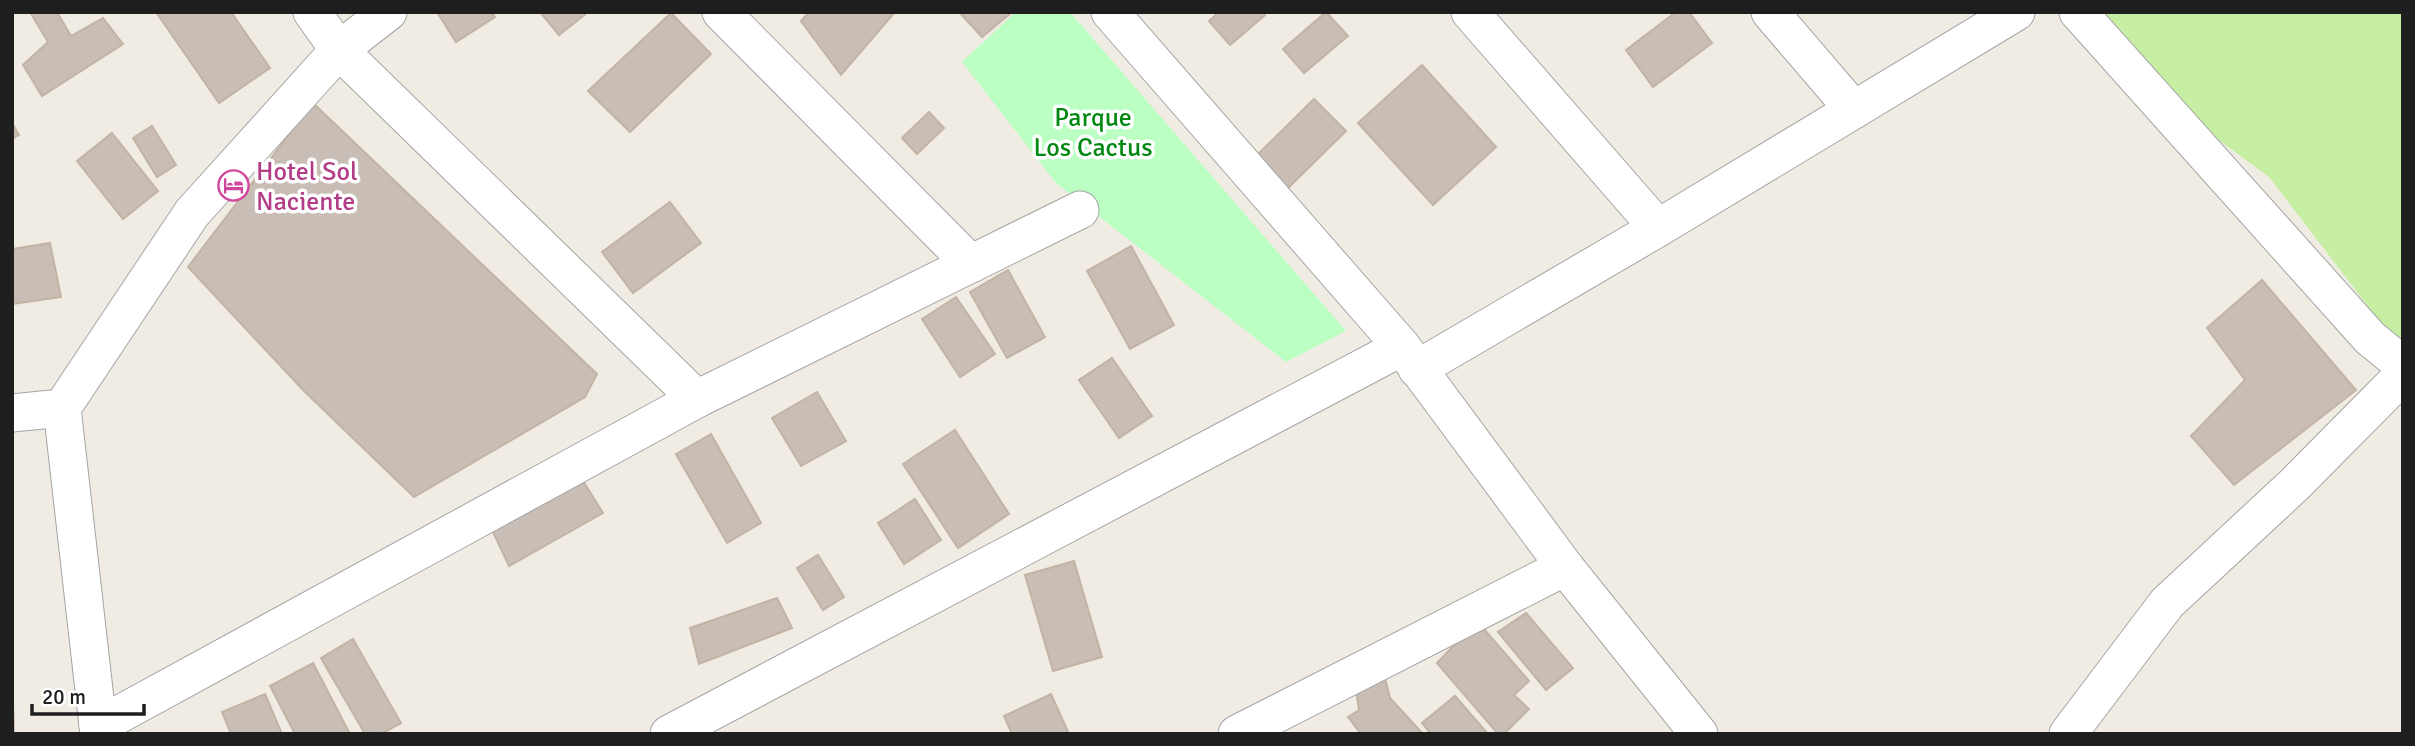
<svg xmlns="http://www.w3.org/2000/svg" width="2415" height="746" font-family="Signika,sans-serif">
	<rect width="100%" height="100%" fill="#f0ece3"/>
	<path fill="#c7efa4" d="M2091,12H2403V352L2269,177L2186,116Z"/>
	<path fill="#bbffc3" d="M1016,12H1070L1346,331L1286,362L1056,183L962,62Z"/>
	<g fill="#c8beb6" stroke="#c3b3a4" stroke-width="2">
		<path d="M30,12H57L71,36L103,18L123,44L42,96L23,65L48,42Z"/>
		<path d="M156,12H231L270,68L219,103Z"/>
		<path d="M437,12H491L495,17L456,42Z"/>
		<path d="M540,12H588L559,35Z"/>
		<path d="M809,12H895L841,75L801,21Z"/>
		<path d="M959,12H1012L982,37Z"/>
		<path d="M1219,12H1263L1265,15L1230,45L1209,21Z"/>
		<path d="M1326,12L1348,36L1304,73L1283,49Z"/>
		<path d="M1676,12H1689L1712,43L1653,87L1626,50Z"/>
		<path d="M671,13L711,54L630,132L588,91Z"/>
		<path d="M1422,65L1496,147L1433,205L1358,123Z"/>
		<path d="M1314,99L1346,131L1283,193L1251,161Z"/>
		<path d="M313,103L597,374L585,397L414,497L304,391L188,267Z"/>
		<path d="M929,112L944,128L917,154L902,138Z"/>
		<path d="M12,123L19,135L12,139Z"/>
		<path d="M152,126L176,165L157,177L133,138Z"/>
		<path d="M112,133L158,191L123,219L77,161Z"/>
		<path d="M670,202L701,243L633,293L602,252Z"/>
		<path d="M50,243L61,297L12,304V249Z"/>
		<path d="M1131,246L1174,325L1130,349L1087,271Z"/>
		<path d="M1008,270L1045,337L1007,358L970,292Z"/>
		<path d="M2262,280L2356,390L2234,485L2191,436L2245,380L2207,328Z"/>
		<path d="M956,297L995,354L960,377L922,319Z"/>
		<path d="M1112,358L1152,416L1119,438L1079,380Z"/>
		<path d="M817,392L846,441L801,466L772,418Z"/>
		<path d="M955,430L1009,514L958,548L903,464Z"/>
		<path d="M711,434L761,523L727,543L676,454Z"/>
		<path d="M580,476L603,513L509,566L492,530Z"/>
		<path d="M915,499L941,540L904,564L878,523Z"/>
		<path d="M818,555L844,597L823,610L797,568Z"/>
		<path d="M1074,561L1102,657L1053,671L1025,575Z"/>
		<path d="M777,598L792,628L699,664L690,628Z"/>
		<path d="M1526,613L1573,668L1546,690L1498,632Z"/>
		<path d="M1477,621L1529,681L1514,695L1529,709L1504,734H1498L1437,663Z"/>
		<path d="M353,639L401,723L381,734H365L321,658Z"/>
		<path d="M313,663L350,734H295L270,686Z"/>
		<path d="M12,674L14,731L12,732Z"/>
		<path d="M1385,678L1390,698L1423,734H1361L1348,717L1359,710L1356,689Z"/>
		<path d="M265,694L282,734H231L222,712Z"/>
		<path d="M1051,694L1069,734H1012L1004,716Z"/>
		<path d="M1455,696L1488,734H1431L1422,723Z"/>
	</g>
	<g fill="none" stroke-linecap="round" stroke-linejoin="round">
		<defs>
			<g id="minor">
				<path d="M312,12L339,50L697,399"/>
				<path d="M721,12L971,264"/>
				<path d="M1110,12L1402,347L1565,567L1699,734"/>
				<path d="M1470,12L1658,228"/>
				<path d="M1770,12L1854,110"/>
				<path d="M2078,12L2370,338L2403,365"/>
				<path d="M1417,369L1658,228L2016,12"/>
				<path d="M12,413L62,408"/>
				<path d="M98,726L697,399L1080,210"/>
				<path d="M99,734L62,408L192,213L339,50L388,12"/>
				<path d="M669,734L1402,347"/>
				<path d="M1237,734L1565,567"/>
				<path d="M2068,734L2167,603L2294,485L2403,375"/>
			</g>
		</defs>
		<use href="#minor" stroke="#a5a5a5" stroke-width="39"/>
		<use href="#minor" stroke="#fff" stroke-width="37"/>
	</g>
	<defs>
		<symbol id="hotel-ring" viewBox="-11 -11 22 22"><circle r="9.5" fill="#fff" stroke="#d1479c" stroke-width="1.5"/><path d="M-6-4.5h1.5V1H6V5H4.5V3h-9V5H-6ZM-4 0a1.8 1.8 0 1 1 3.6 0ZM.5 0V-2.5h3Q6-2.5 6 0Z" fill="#d1479c"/></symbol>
	</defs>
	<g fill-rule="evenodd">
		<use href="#hotel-ring" x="216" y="168" width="35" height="35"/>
	</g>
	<g text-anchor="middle" stroke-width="7" stroke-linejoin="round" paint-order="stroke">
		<g font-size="26" fill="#018810" stroke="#fff">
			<text x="1093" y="126">Parque<tspan x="1093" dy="30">Los Cactus</tspan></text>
		</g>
		<g font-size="26" fill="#b23c85" stroke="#fff" text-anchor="start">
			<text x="256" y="180">Hotel Sol<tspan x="256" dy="30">Naciente</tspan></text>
		</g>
	</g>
	<rect width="2415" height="746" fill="none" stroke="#1e1e1e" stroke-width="28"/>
	<path d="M32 704v10h112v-10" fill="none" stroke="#1e1e1e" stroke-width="3.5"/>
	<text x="42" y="704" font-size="21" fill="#1e1e1e" stroke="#ffffff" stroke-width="5" paint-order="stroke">20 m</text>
</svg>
